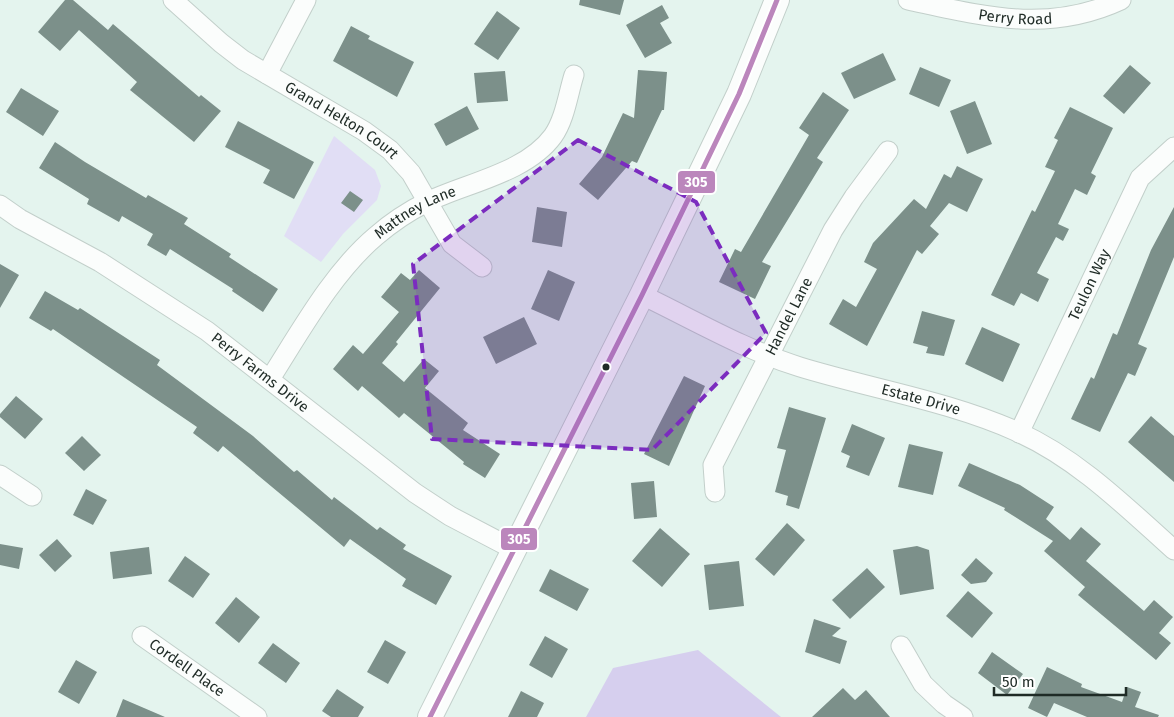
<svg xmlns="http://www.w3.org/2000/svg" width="1174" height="717" viewBox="0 0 1174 717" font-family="'Fira Sans',sans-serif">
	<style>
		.green { fill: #e1def5 }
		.forest { fill: #d6cfee }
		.building { fill: #7c908a }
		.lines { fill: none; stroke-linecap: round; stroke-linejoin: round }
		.minor-casing { stroke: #c2cfca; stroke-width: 21 }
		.tertiary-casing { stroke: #c2cfca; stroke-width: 26 }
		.minor { stroke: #fbfdfc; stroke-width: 19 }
		.tertiary { stroke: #fbfdfc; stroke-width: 24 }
		.bus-1-casing { stroke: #fff; stroke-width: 9 }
		.bus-1 { stroke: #bb86bc; stroke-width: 5 }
		.marked { fill: #7b2cbf; fill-opacity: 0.2; stroke: #7b2cbf; stroke-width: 4; stroke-dasharray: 10 6; stroke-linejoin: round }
		.bus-dot { fill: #1f2b26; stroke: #fff; stroke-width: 2 }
		.labels { text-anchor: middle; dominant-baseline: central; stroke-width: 5; stroke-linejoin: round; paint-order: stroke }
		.street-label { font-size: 15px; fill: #1f2b26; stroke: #fff }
		.line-badge { stroke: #fff; stroke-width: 2 }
		.badge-label { font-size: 14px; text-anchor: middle; font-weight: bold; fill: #fff }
	</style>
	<rect width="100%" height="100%" fill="#e4f4ee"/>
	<path class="green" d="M334,136l41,34 6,16 -4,14 -34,34 -22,28 -37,-26z"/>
	<path class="forest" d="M698,650l83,67h-195l27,-49z"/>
	<path class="building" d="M65,0h8l35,30 5,-6 86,73 2,-2 20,16 -27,31 -64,-52 7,-8 -58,-52 -19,21 -22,-19z
		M580,0h44l-4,15 -41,-10z
		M662,5l7,13 -9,5 12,20 -27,15 -19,-33z
		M497,11l23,17 -22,32 -24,-16z
		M351,26l19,10 -2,3 46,23 -17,35 -64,-36z
		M883,53l13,27 -42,19 -13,-26z
		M1130,65l21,18 -27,31 -21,-18z
		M920,67l31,13 -12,27 -30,-13z
		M638,70l29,2 -3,38h-2l-25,53 -5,-2 -34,39 -19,-16 23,-27 21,-44 11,5z
		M505,71l3,30 -31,2 -3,-30z
		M21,88l38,23 -16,25 -37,-24z
		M823,92l26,18 -32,48 6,4 -61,100 9,4 -16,33 -36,-17 16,-33 6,3 68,-117 -10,-7z
		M975,101l17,43 -25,10 -17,-43z
		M467,106l12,23 -33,17 -12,-22z
		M1070,107l43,21 -22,45 5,3 -9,19 -12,-6 -17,35 11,5 -6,12 -7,-4 -19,36 12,6 -11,23 -17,-9 -7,13 -23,-11 41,-85 3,2 20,-41 -10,-4 13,-27 -4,-2z
		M238,121l76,41 -20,37 -31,-16 7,-13 -45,-23z
		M55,142l30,20 61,36 2,-3 40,23 -4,6 47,30 -2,3 49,32 -15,23 -31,-21 1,-2 -63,-40 -4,7 -19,-11 6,-11 -31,-18 -3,6 -32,-18 2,-5 -50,-31z
		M957,166l26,13 -16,33 -18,-9 -19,23 9,8 -17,20 -5,-4 -50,96 -38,-22 14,-25 13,8 21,-38 -13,-7 9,-19 41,-44 12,10 18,-35 7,4z
		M350,191l13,9 -9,12 -13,-9z
		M537,207l30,5 -5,35 -30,-5z
		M1174,207v50l-36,87 9,4 -12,28 -7,-3 -28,59 -29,-13 20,-42 3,2 19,-46 4,2 34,-85z
		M0,264l19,11 -19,33z
		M419,270l21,18 -44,54 2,2 -16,19 22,19 20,-23 15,12 -14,17 43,35 -5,7 37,24 -15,24 -22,-14 1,-2 -60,-49 -5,5 -37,-32 -4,5 -25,-22 20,-24 10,9 36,-42 -18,-15 20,-24 9,7z
		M548,270l27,12 -16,39 -28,-12z
		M45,291l33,19 2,-2 80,52 -3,5 96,71 41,36 3,-2 35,30 2,-3 43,33 3,-3 26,18 -3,4 49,27 -16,29 -34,-19 4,-7 -56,-40 -6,8 -121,-101 -5,6 -25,-19 4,-6 -144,-98 -2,2 -22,-13z
		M922,311l33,9 -11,36 -18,-3 2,-6 -15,-4z
		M524,317l13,27 -41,20 -13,-27z
		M982,327l38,17 -17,38 -38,-18z
		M684,376l21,10 -36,80 -25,-12z
		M16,396l27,23 -18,20 -25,-22v-3z
		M789,407l37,11 -27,91 -13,-4 2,-9 -13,-4 11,-42 -9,-2z
		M1151,416l23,20v46l-46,-40z
		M852,424l33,14 -16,38 -23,-9 4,-11 -9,-4z
		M82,436l19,19 -17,16 -19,-18z
		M909,444l34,8 -10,43 -35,-8z
		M969,463l51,22 34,22 -8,12 24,21 11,-13 20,17 -15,17 58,50 10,-11 19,17 -14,16 12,10 -15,17 -78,-65 7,-8 -41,-36 9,-10 -49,-31 1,-2 -47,-22z
		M654,481l3,36 -23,2 -3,-36z
		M86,489l21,11 -14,25 -20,-10z
		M787,523l18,17 -31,36 -19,-17z
		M660,528l30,26 -28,33 -30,-26z
		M57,539l15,17 -17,16 -16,-17z
		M0,544l23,4 -4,21 -19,-4z
		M917,546l12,4 5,39 -34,6 -7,-45z
		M149,547l3,27 -39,5 -3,-27z
		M185,556l25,18 -17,24 -25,-17z
		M976,558l17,15 -7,9 -15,2 -10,-9z
		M739,561l5,45 -35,4 -5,-45z
		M867,568l18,19 -35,32 -18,-19z
		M550,569l39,20 -12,22 -38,-20z
		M968,591l25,22 -21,25 -26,-22z
		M236,597l24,20 -21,26 -24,-20z
		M814,619l27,9 -9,8 15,5 -7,23 -35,-12z
		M545,636l23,13 -16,29 -23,-13z
		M385,640l21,12 -18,32 -21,-12z
		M273,643l27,20 -14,20 -28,-20z
		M992,652l31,22 -16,21 -29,-22z
		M76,660l21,12 -18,32 -21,-12z
		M1047,667l35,17 -1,3 41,15 5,-15 14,5 -6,15 24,8 -1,2h-71l-33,-14 -7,14 -19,-9z
		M843,688l12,12 11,-10 24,27h-78z
		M337,689l27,18 -6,10h-27l-9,-6z
		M521,691l23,12 -7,14h-29z
		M123,699l42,18h-49z"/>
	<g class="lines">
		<g class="minor-casing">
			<g id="minor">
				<path id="s1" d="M173,0l48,43 22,17 121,71 26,19 21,23 41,71 30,23"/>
				<path id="s2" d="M908,0c75,16 140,34 213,0"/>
				<path d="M267,74l39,-74"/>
				<path id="s3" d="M0,205l20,14 80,43 107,69 208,162 35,23 63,33"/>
				<path id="s4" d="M642,295c52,25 103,55 158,72 72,22 149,34 218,65 60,27 108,75 156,118"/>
				<path id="s5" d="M270,379c30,-47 63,-107 106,-143 15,-13 33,-25 51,-34 39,-19 99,-29 126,-66 12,-17 15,-42 21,-61"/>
				<path id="s6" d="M1019,433l121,-255 34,-31"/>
				<path d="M0,475l32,21"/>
				<path id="s7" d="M715,492l-2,-27 120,-235 21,-33 34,-46"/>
				<path id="s8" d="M142,636l115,81"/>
				<path d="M901,646l22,38 21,20 19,13"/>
			</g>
		</g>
		<g class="tertiary-casing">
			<path id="tertiary" d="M430,717l212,-422 97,-201 38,-94"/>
		</g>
		<use href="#minor" class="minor"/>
		<use href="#tertiary" class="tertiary"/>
		<g class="bus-1-casing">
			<path id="bus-1" d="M430,717l212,-422 97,-201 38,-94"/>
		</g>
		<use href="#bus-1" class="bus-1"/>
	</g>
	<path class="marked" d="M578,140l118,62 70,131 -114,117 -220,-11 -19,-175z"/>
	<circle class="bus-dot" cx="606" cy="367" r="4.5"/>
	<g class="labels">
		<g class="street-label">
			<text stroke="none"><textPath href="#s2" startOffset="109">Perry Road</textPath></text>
			<text stroke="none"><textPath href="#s1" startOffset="208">Grand Helton Court</textPath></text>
			<text stroke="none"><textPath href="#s5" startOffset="225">Mattney Lane</textPath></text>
			<text stroke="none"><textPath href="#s6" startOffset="164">Teulon Way</textPath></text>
			<text stroke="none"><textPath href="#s7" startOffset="194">Handel Lane</textPath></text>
			<text stroke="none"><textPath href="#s3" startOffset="310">Perry Farms Drive</textPath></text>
			<text stroke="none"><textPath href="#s4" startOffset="299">Estate Drive</textPath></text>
			<text stroke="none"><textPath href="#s8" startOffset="55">Cordell Place</textPath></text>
		</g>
	</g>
	<g class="line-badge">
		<rect x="677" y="170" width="39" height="24" rx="5" fill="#bb86bc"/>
		<rect x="500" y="527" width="38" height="24" rx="5" fill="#bb86bc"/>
	</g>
	<g class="badge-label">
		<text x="696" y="187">305</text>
		<text x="519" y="544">305</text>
	</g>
	<path d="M994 687v8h132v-8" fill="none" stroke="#1f2b26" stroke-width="2.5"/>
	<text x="1002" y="687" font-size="15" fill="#1f2b26" stroke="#ffffff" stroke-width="4" paint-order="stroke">50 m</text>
</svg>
